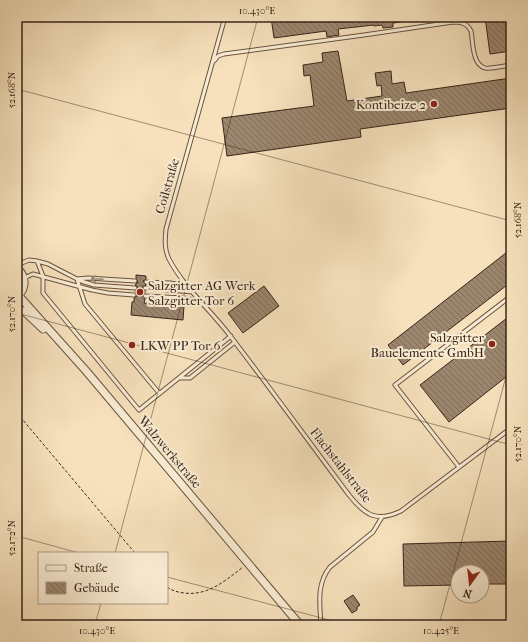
<svg xmlns="http://www.w3.org/2000/svg" width="528" height="642" viewBox="0 0 528 642" font-family="'IM FELL French Canon',serif">
	<style>
		.building { fill: url(#building-back-hatch); stroke: #38241a }
		.lines { fill: none; stroke-linecap: round; stroke-linejoin: round }
		.service-casing { stroke: #685342; stroke-width: 5 }
		.tertiary-casing { stroke: #685342; stroke-width: 9 }
		.path { stroke: #38241a; stroke-width: 1; stroke-dasharray: 3 2; stroke-linecap: butt }
		.service { stroke: #f9ecd3; stroke-width: 3 }
		.tertiary { stroke: #f9ecd3; stroke-width: 7 }
		.oneway { stroke: #988876 }
		.ticks { fill: none; stroke: #38241a; stroke-width: 1; stroke-opacity: 0.45 }
		.poi-dot { fill: #8f2418; stroke: #f9ecd3; stroke-width: 1.5 }
		.labels { text-anchor: middle; dominant-baseline: central; stroke-width: 4; stroke-linejoin: round; paint-order: stroke }
		.poi-label { font-size: 13px; fill: #38241a; stroke: #f9ecd3; text-anchor: end }
		.street-label { font-size: 13px; fill: #38241a; stroke: #f9ecd3 }
		.neatline { fill: none; stroke: #38241a; stroke-width: 1.5 }
		.ticks-label { font-size: 10px; text-anchor: middle; fill: #38241a }
	</style>
	<defs>
		<pattern id="building-back-hatch" width="6" height="6" patternUnits="userSpaceOnUse"><rect width="6" height="6" fill="#9b866e"/><path d="M-1 5l2 2M0 0l6 6M5-1l2 2" fill="none" stroke="#7f6d5a"/></pattern>
	</defs>
	<rect width="100%" height="100%" fill="#f6e1bc"/>
	<filter id="stains"><feTurbulence type="fractalNoise" baseFrequency=".005" numOctaves="4"/><feColorMatrix values="0 0 0 0 .2 0 0 0 0 .09 0 0 0 0 .02 0 0 0 .5 -.17"/></filter>
	<radialGradient id="worn" r=".72"><stop offset=".6" stop-color="#630" stop-opacity="0"/><stop offset="1" stop-color="#630" stop-opacity=".3"/></radialGradient>
	<path class="building" d="M271,17h145v3l-23,3v4l-10,1 -1,-3 -8,1v-1l-36,4 1,6 -12,2 -1,-6 -52,7z
		M485,17h26v34l-21,3z
		M338,51l9,50 35,-5 -1,-11 -4,1 -2,-13 16,-2 1,13 12,-2 2,11 105,-15v30l-151,21 1,8 -134,19 -5,-38 92,-12 -4,-31 -6,1 -1,-11 20,-3 -1,-9z
		M511,249v33l-108,83 -15,-20z
		M136,275l10,1v3l-3,2 3,4 -4,2 1,3 2,1v2l-3,2 3,4 -1,4 40,3 -1,14 -52,-5 1,-13h2v-4l3,-2 -2,-5 3,-2 -1,-3 -2,-1 3,-3 -2,-4z
		M264,286l15,20 -36,27 -15,-20z
		M511,315v58l-62,49 -29,-37z
		M511,541v43h-29v-12h-24v13l-54,1 -1,-42z
		M353,595l7,10 -3,2v3l-5,3 -8,-12z"/>
	<g class="lines">
		<g class="service-casing">
			<path id="service" d="M225,17l-59,212c-1,10 -2,20 3,30 15,29 42,51 62,78 40,52 78,105 118,158 16,20 27,28 52,16l110,-83
				M214,61l4,-5 6,-2 140,-19 89,-13c8,0 14,1 18,9 2,10 1,34 14,37 8,1 18,-2 26,-3
				M37,261l6,15v17l96,117 92,-74
				M17,265l12,-5 8,1 11,3 29,15 11,-1 47,3
				M24,278l9,-4 59,16 16,3 26,2
				M77,279l8,25 74,89
				M78,280l16,5 41,3
				M146,282l24,1 18,3
				M145,288l48,4
				M145,296l39,2 18,4
				M179,378h11l45,-36
				M459,467l-64,-82 116,-89
				M321,625c-1,-20 -5,-41 9,-58l43,-35 9,-15"/>
		</g>
		<g class="tertiary-casing">
			<path id="tertiary" d="M17,268c9,8 10,20 0,29
				M19,296l68,76 213,253
				M17,310l7,1 19,18"/>
		</g>
		<path class="path" d="M17,413l118,140
			M167,587c6,4 10,5 17,6 24,3 41,-12 59,-26"/>
		<use href="#service" class="service"/>
		<use href="#tertiary" class="tertiary"/>
	</g>
	<defs><path id="oneway-shaft" d="M-6 0H5M1.5-3L5.5 0L1.5 3" fill="none" stroke-width="1.6" stroke-linecap="round" stroke-linejoin="round"/></defs>
	<use class="oneway" href="#oneway-shaft" transform="translate(97 279) rotate(-177)"/>
	<path class="ticks" d="M17,89l494,132M17,313l494,132M17,536l62,17M115,553l143,-536M167,577l181,48M95,625l6,-22M439,625l72,-267"/>
	<g class="poi-dot">
		<circle cx="434" cy="104" r="4"/>
		<circle cx="140" cy="292" r="4"/>
		<circle cx="492" cy="344" r="4"/>
		<circle cx="132" cy="345" r="4"/>
	</g>
	<g class="labels">
		<g class="poi-label">
			<text x="426" y="104">Kontibeize 2</text>
			<text x="148" y="285" text-anchor="start">Salzgitter AG Werk<tspan x="148" dy="15">Salzgitter Tor 6</tspan></text>
			<text x="484" y="337">Salzgitter<tspan x="484" dy="15">Bauelemente GmbH</tspan></text>
			<text x="140" y="345" text-anchor="start">LKW PP Tor 6</text>
		</g>
		<g class="street-label">
			<text transform="translate(167 186) rotate(-74)">Coilstraße</text>
			<text transform="translate(170 452) rotate(50)">Walzwerkstraße</text>
			<text transform="translate(341 465) rotate(52)">Flachstahlstraße</text>
		</g>
	</g>
	<rect width="528" height="642" fill="none" stroke="#f6e1bc" stroke-width="44"/>
	<rect x="38" y="552" width="130" height="52" fill="#f9ecd3" stroke="#ac9c89"/>
	<rect x="46" y="565" width="20" height="6" fill="#f9ecd3" stroke="#ac9c89"/>
	<text x="74" y="572" font-size="12" fill="#38241a">Straße</text>
	<rect x="46" y="582" width="20" height="12" fill="url(#building-back-hatch)" stroke="#ac9c89"/>
	<text x="74" y="592" font-size="12" fill="#38241a">Gebäude</text>
	<g transform="translate(470 584) rotate(195)"><circle r="19" fill="#f9ecd3" stroke="#ac9c89"/>
	<path d="M0-3L7 15L0 10L-7 15Z" fill="#8f2418"/>
	<text y="-6" font-size="11" font-weight="bold" text-anchor="middle" fill="#38241a">N</text>
	</g>
	<rect x="22" y="22" width="484" height="598" class="neatline"/>
	<g class="ticks-label">
		<text x="257" y="14">10.430°E</text>
		<text transform="translate(11 90) rotate(-90)" y="4">52.168°N</text>
		<text transform="translate(517 220) rotate(-90)" y="4">52.168°N</text>
		<text transform="translate(11 314) rotate(-90)" y="4">52.170°N</text>
		<text transform="translate(517 444) rotate(-90)" y="4">52.170°N</text>
		<text transform="translate(11 538) rotate(-90)" y="4">52.172°N</text>
		<text x="97" y="634">10.430°E</text>
		<text x="441" y="634">10.425°E</text>
	</g>
	<rect width="100%" height="100%" filter="url(#stains)"/>
	<rect width="100%" height="100%" fill="url(#worn)"/>
</svg>
